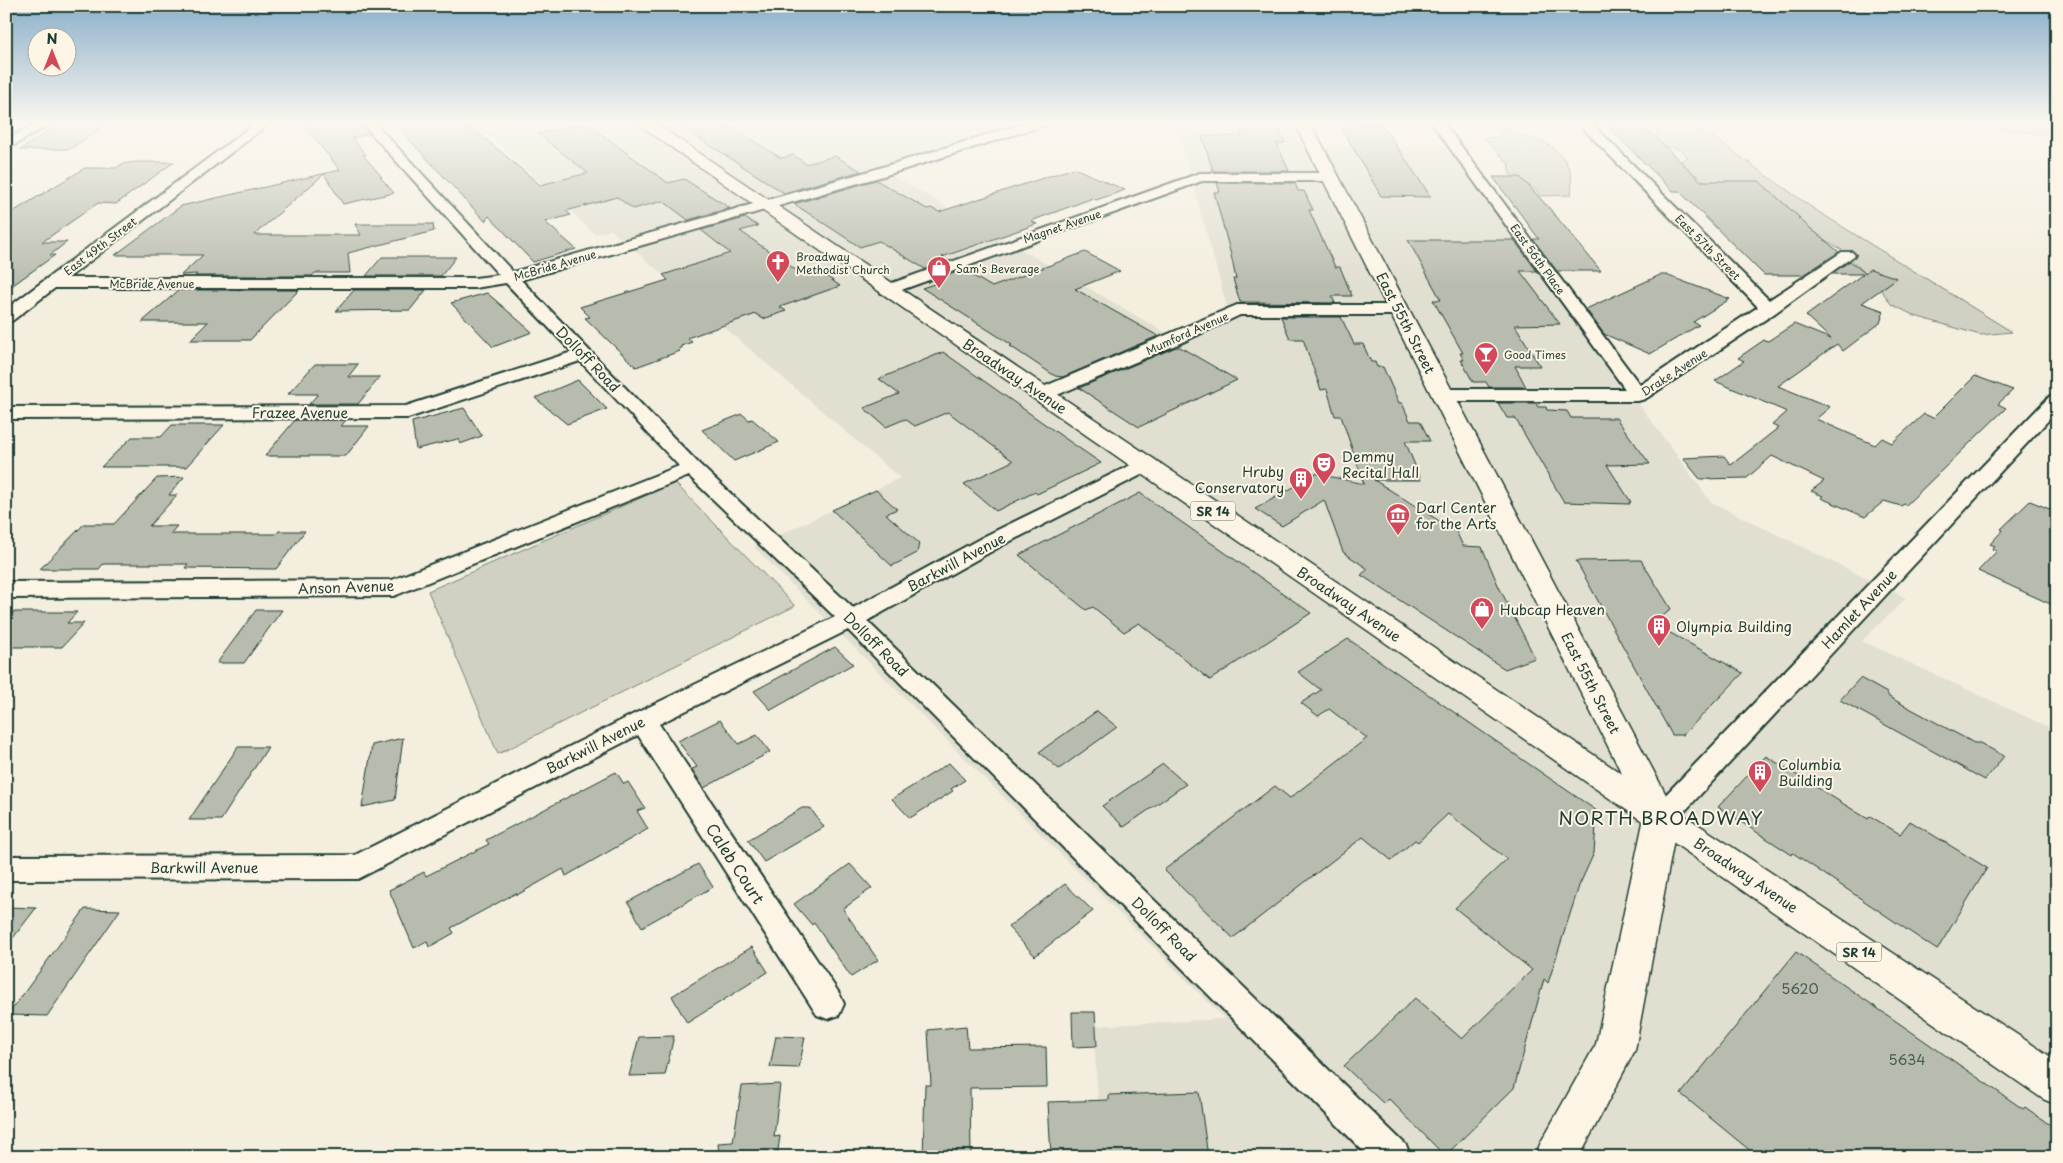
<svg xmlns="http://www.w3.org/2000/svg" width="2063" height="1163" viewBox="0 0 2063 1163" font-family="'Playpen Sans',sans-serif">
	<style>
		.built { fill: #e1dfd0 }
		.green { fill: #d0d1c2; stroke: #78877b }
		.building { fill: #b8bcae; stroke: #1f3d34 }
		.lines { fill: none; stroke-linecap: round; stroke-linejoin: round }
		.street-casing { stroke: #1f3d34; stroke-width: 4 }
		.secondary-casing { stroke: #1f3d34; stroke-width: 3 }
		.primary-casing { stroke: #1f3d34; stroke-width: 3 }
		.street { fill: #fcf5e5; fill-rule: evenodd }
		.secondary { fill: #fcf5e5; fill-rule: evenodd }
		.primary { fill: #fcf5e5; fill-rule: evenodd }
		.labels { text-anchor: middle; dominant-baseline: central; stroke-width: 4; stroke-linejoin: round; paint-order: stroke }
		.far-street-label { font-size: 11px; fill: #1f3d34; stroke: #fcf5e5 }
		.far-poi-label { font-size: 11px; fill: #1f3d34; stroke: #fcf5e5; text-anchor: start }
		.shield { fill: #fcf5e5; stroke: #617469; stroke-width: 1 }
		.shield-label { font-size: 12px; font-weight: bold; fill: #1f3d34 }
		.street-label { font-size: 14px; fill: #1f3d34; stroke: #fcf5e5 }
		.poi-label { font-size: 14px; fill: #1f3d34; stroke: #fcf5e5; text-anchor: start }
		.near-number-label { font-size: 14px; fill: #455d52 }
		.near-street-label { font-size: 16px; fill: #1f3d34; stroke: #fcf5e5 }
		.near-quarter-label { font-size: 19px; letter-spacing: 1px; fill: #1f3d34; stroke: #fcf5e5 }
	</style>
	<rect width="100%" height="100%" fill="#f3eede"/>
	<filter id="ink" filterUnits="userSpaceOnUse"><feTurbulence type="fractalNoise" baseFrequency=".02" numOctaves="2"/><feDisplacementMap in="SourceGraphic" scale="10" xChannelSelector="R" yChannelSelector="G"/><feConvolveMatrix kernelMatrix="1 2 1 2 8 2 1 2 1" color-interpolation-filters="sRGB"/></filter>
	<g filter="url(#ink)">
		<path class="built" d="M487,122h570l-167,52 278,160 59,-27 -51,-185h112l14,25h147l262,355 195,96 -44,43 195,90v426h-955l-9,-131 132,-7 -471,-472 146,-69 -289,-248 -16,4 -108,-101 9,-2z"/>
		<path class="green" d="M1488,122h17c3,3 7,8 11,11 6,4 16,5 22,7 25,10 37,28 33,55l-31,1 -4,-6 -26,-16 -2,-11 -24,-25 18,-1z
			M1656,122h35l123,87 198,123 -32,3 -65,-19 -24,-12 -9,-13 -40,-41 -25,-15 -80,-34 -60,-38 11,-6c-11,-15 -33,-10 -49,-9l-14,-11h33z
			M1952,122h76l29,4v10z
			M675,483l120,123 -297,148 -70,-163z"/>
		<path class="building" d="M62,122h48l-40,27 -50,1z
			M301,122h58l11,12 -18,4 14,17h-3l19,22h-2l14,16 -51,11 -19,-30 -70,61h107l-6,-11h78l1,7 -86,22 2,20h-35l-3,3h-117l2,-2 -16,1 22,-20h-88l66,-49 159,-36z
			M393,122h77l1,10 5,-1 64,54 48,-12 -50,-39 48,-11 82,60 16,-4 46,29 -42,12 -25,-19 -30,8 -16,-12 -51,14 5,4 -26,7 31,27 -43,13 -44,-46 -4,5z
			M674,122h48l59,36 12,-3 13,9 29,-8 26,15 -77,22z
			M1237,122h38l10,21 -8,1 12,27h-76l-11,-35h40z
			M1338,122l43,1 50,74 -50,-1z
			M1603,122h36l62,59h58l41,37h-2l41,34 -35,23h-40l-85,-84h-6z
			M136,162h38l-58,42 -18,-1 -56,39h25l-17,13h5l-49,35v-74l79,-48h31l6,-4z
			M1074,168l51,22 -29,10 -3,-2 -62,23 6,3 -95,33 7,4 -24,8 -46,-28 -19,6 -66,-43 82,-24 51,29 4,-1 8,4z
			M1493,177h27l30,32 51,62h-44l-24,-32h6z
			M1217,183h78l3,8h6l9,19h-4l26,57h5l12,29h-20l3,7 -95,-1 -7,-23h3l-5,-24 -17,-63h6z
			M745,218l13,8 -18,5 63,44 15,-5 22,16 -60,21 6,4 -23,8 -7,-5 -69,24 5,4 -11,4 1,2 -4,1 2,2 -44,16 -51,-49 5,-1 -10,-10 88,-27 -5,-5 67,-22 -29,-23z
			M1408,240h106l23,31h-17l40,53 -45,1 25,41h-25l11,21h-37l-3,-5h-13l-12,-22h3l-4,-7h3l-30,-53h8z
			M1085,252l35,19 -45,18 83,47 -95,41 -8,-1 -45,-30 2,-1 -90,-57 21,-7 -4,-3 24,-8 29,17z
			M382,257h74l-15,19h-75z
			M1850,261l15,12 5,-4 27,9 -35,25 22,8 -4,12 -37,28 -6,-7 -59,42 52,21 -14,12 59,26 7,-7 10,5 32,-29 9,4 42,-42 38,14 -15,14 8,4 -100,97 -2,-1 -3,2 -17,-5 -19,16 -44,-19 2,-2 -12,-5 13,-10 -52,-25 -25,22 -47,1 -17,-21 41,-2 7,9 47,-37 -6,-3 15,-13 -72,-31 29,-20 -6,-3 26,-18 4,1 26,-17 37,15 -25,-23 57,-42h-32z
			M1660,275h6l64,24 -37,23 6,3 -49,29 -46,-20 -18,-25z
			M179,290h120l-49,50h-60l18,-18h-66z
			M354,290h72l-16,20 -74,1z
			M487,293l45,39 -39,15 -42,-44z
			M1281,317h60l13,27h9l8,18h4l2,5h6l16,36h3l8,18h10l10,20h-25l16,39h-47l67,42h8l3,5h2l9,19 19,1 16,38 37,73 -30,11 -144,-94 7,-6 -25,-17 -19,-52 -42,26 -27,-17 60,-34 -1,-2 50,11 -23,-68h-6l-8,-27 -6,1 -18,-51h-13z
			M1176,347h4l57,33 -98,47 -60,-39z
			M943,352l120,85 38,26 -64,31 -2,-2 -39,19 -32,-27 49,-23 -65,-49 -33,14 -10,-7 -19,8 -22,-19 35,-14 -20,-15z
			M315,364h43l-10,13h32l-22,27h-49l9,-10h-30z
			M578,380l29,29 -40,15 -32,-26z
			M1498,403h38l2,4h8l1,3 20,1 4,7h45l34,46 -43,1 24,37h-2l1,2 -66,-2 -49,-84h-8z
			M464,408l18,28 -22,8 -2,-5 -42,10 -4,-27z
			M742,414l7,6 3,-1 27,23 -45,19 -32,-31z
			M295,420h51l-5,6h28l-23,30h-81z
			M172,425h52l-38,42h-85l31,-30h29z
			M184,477l-15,18h8l-28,31h28l-7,8h106l3,-3h26l-29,38 -91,-1 3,-4h-85l-4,5h-59l44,-45h30l43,-46z
			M876,490l21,19 -11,5 33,29 -2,10 -25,13 -60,-56z
			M1140,493l171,120 -101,67 -71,-57 -15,9 -31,-25 -7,3 -67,-55z
			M2030,501l27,11v95l-79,-36 19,-20 -5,-2 3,-3 -5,-2 13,-14 -2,-1z
			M1641,560l30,49 -17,15 89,49 -60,62h-11l-96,-174z
			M256,610h26l-38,53h-27z
			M6,612h71l-10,11h17l-22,24h-56z
			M1348,639l249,172 -3,42 -15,33 -31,97 -4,-4 -30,109 -69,68 -56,-57 -5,5 -40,-38 71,-68 47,41 70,-69 -77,-62 52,-49 -59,-45 -30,28 -3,-2 -24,20 -28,-23 -130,101 -69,-68 111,-84 15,12 77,-60 -38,-29 -11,7 -17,-13 20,-13 -23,-18z
			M835,647l18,17 -82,46 -17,-19z
			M1860,678l27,15 2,4 85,46h6l24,13 -19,24 -145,-80z
			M1097,711l20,16 -58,42 -20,-17z
			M720,720l19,24 18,-9 13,17 -66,36 -12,-19 5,-2 -19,-26z
			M403,738l-8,62 -33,7 10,-62z
			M238,747h30l-47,73h-32z
			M1766,756l102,63 2,-3 30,18 10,-13 77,47 -50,82 -144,-97 -1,2 -74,-48z
			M949,763l16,17 -14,9 2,2 -43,27 -18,-19z
			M1163,764l23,20 -62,43 -22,-21z
			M616,772l8,12 4,-2 17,26 -8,3 11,18 -82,47 -3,-7 -46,26 -1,-2 -65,35 3,5 -25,14 -2,-6 -13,7 -25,-58 35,-18 2,4 63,-32 -3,-4z
			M802,808h8l14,19 -60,35 -16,-22z
			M698,864l15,23 -71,40 -14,-25z
			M850,864l22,24 -29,21 35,51 -27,17 -37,-54 -2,2 -18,-21z
			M1065,884l28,27 -58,45 -27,-29z
			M6,907l30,1 -30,39z
			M85,909l35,1 -73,106 -39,-1z
			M752,947l16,25 -81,51 -15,-27z
			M1796,952l227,157 2,-2 32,23v27h-299l-77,-63z
			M1072,1012h23l2,34 -24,1z
			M966,1026l2,22 78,-1 1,40 -77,1 1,69h-48l2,-72h6l-3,-55z
			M674,1036l-9,39 -36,1 10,-39z
			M776,1036l29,1 -6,31 -29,-1z
			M780,1084l-6,53 6,-1 -3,21h-58l-1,-14 15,-1 9,-56z
			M1199,1092l9,65h-157l-3,-55 61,-2v-5z"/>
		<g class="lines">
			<g class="street-casing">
				<path id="street" d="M38,122h15l-47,28v-10z
					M257,122h14l-203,156h407l24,-3 -138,-153h13l139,150 360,-102 155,-48h19l-2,3 -162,51 -362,104 178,184 154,144 132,-72 154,-75 7,-2 7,2 3,4 -3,4 -152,77 -134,75 539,524 5,12h-42l-521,-527 -189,94 180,269 5,11 -5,11 -11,4 -11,-4 -179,-280 -280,144 -352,1v-24l349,-1 279,-141 201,-97 -146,-141 -295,120 -388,2v-16l386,-2 287,-114 -99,-105 -172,57 -402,1v-12l400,-1 166,-54 -66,-69 -31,5h-420l-43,33 -6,1v-13z
					M1431,122h12l197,263 118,-78 -181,-185h13l179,178 73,-48h10l3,3 -80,58 -130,86 -7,2h-195l-7,-2 -2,-4 2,-4 7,-2h182z
					M1200,173h130l7,4 -7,4h-128l-309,112h-12l-2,-3 2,-3z
					M1237,305h162l6,1 2,4 -2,4 -6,1h-159l-57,27 -133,56 -7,2 -7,-2 -2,-4 2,-4z
					M2057,395v16l-386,415 -10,3 -10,-3 -4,-8 4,-8 399,-414z"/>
			</g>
			<g class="secondary-casing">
				<path id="secondary" d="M1661,804l12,4 5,10 -43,232 -56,107h-44l6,-15 55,-98 48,-226 5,-10z"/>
			</g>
			<g class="primary-casing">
				<path id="primary" d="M635,122h18l969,652 -328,-652h16l363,686 384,253v44l-14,-6z"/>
			</g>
			<use href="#street" class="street"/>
			<use href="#secondary" class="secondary"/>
			<use href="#primary" class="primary"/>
		</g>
	</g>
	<linearGradient id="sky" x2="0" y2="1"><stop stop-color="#8bafc9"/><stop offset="0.43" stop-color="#faf7f0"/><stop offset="1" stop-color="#faf7f0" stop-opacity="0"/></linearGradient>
	<rect width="2063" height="285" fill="url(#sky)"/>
	<defs>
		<g id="church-pin" transform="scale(1.25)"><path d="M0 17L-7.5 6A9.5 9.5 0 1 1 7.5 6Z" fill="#d1495b" stroke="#fcf5e5"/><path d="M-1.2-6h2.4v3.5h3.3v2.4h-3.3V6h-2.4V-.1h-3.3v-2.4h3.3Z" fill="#fff"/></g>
		<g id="shop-pin" transform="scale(1.25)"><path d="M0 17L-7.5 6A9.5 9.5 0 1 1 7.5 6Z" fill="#d1495b" stroke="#fcf5e5"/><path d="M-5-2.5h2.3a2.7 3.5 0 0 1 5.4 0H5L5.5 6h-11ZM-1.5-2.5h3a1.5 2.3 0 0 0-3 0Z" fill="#fff"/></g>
		<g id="bar-pin" transform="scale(1.25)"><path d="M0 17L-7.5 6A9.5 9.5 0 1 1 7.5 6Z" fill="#d1495b" stroke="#fcf5e5"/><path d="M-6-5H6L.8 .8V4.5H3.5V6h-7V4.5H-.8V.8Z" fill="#fff"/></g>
		<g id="theatre-pin" transform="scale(1.25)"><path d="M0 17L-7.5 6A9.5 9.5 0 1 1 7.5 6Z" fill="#d1495b" stroke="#fcf5e5"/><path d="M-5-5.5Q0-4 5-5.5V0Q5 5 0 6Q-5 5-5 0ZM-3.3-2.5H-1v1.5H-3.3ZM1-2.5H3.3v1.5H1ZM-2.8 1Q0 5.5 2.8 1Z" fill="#fff"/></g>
		<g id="building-pin" transform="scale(1.25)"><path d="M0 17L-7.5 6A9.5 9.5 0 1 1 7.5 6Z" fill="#d1495b" stroke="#fcf5e5"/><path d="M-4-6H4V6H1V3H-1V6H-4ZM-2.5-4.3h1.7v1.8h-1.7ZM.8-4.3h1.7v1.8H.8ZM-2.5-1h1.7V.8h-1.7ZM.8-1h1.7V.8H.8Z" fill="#fff"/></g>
		<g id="museum-pin" transform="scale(1.25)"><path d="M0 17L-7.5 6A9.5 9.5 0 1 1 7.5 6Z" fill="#d1495b" stroke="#fcf5e5"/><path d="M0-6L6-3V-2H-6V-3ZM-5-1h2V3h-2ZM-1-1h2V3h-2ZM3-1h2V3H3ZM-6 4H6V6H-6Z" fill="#fff"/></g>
	</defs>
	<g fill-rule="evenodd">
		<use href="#church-pin" x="778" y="262"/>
		<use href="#shop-pin" x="939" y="268"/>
		<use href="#bar-pin" x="1486" y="354"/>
		<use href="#theatre-pin" x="1324" y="464"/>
		<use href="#building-pin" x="1301" y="479"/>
		<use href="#museum-pin" x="1398" y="515"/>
		<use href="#shop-pin" x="1482" y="609"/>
		<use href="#building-pin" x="1659" y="626"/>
		<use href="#building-pin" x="1760" y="772"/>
	</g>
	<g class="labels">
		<g class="far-street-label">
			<text transform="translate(1062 226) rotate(-19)">Magnet Avenue</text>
			<text transform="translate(100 246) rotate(-37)">East 49th Street</text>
			<text transform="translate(1708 247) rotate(45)">East 57th Street</text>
			<text transform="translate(1538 259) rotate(54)">East 56th Place</text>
			<text transform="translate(555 265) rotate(-16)">McBride Avenue</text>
			<text x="152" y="283">McBride Avenue</text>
			<text transform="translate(1187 333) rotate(-24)">Mumford Avenue</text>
			<text transform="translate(1674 372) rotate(-33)">Drake Avenue</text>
		</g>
		<g class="far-poi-label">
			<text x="796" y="256">Broadway<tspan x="796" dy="13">Methodist Church</tspan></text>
			<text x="956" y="268">Sam's Beverage</text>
			<text x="1504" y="354">Good Times</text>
		</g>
		<g class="shield">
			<rect x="1190.5" y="501.5" width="45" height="19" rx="4"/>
			<rect x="1836.5" y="942.5" width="45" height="19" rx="4"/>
		</g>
		<g class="shield-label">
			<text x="1213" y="511">SR 14</text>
			<text x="1859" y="952">SR 14</text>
		</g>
		<g class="street-label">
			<text transform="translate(1406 323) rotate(63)">East 55th Street</text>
			<text transform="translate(588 359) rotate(46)">Dolloff Road</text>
			<text transform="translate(1015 376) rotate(34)">Broadway Avenue</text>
			<text x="300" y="412">Frazee Avenue</text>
			<text transform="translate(956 562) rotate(-28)">Barkwill Avenue</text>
			<text transform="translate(346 587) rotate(-2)">Anson Avenue</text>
			<text transform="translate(1349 604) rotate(34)">Broadway Avenue</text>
			<text transform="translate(1859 609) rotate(-47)">Hamlet Avenue</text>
			<text transform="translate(876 644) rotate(45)">Dolloff Road</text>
			<text transform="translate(1591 683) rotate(63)">East 55th Street</text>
			<text transform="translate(595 745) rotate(-27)">Barkwill Avenue</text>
			<text x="204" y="867">Barkwill Avenue</text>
			<text transform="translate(1746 875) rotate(34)">Broadway Avenue</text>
			<text transform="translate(1164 929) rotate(45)">Dolloff Road</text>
		</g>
		<g class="poi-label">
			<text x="1342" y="456">Demmy<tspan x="1342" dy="16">Recital Hall</tspan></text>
			<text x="1284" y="471" text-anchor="end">Hruby<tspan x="1284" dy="16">Conservatory</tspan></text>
			<text x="1416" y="507">Darl Center<tspan x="1416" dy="16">for the Arts</tspan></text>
			<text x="1500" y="609">Hubcap Heaven</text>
			<text x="1676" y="626">Olympia Building</text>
			<text x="1778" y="764">Columbia<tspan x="1778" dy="16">Building</tspan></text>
		</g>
		<g class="near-number-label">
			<text x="1800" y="988">5620</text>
			<text x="1907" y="1059">5634</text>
		</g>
		<g class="near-street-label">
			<text transform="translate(736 863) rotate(57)">Caleb Court</text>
		</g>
		<g class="near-quarter-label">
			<text x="1661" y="817">NORTH BROADWAY</text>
		</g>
	</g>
	<rect width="2063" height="1163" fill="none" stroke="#fcf5e5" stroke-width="25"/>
	<rect x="12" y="12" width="2038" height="1138" fill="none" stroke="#1f3d34" stroke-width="2" filter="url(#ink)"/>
	<g transform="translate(52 52)"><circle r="24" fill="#fcf5e5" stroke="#a4ab9e"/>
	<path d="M0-4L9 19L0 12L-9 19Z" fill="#d1495b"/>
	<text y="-8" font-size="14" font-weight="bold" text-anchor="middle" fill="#1f3d34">N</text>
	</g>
</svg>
